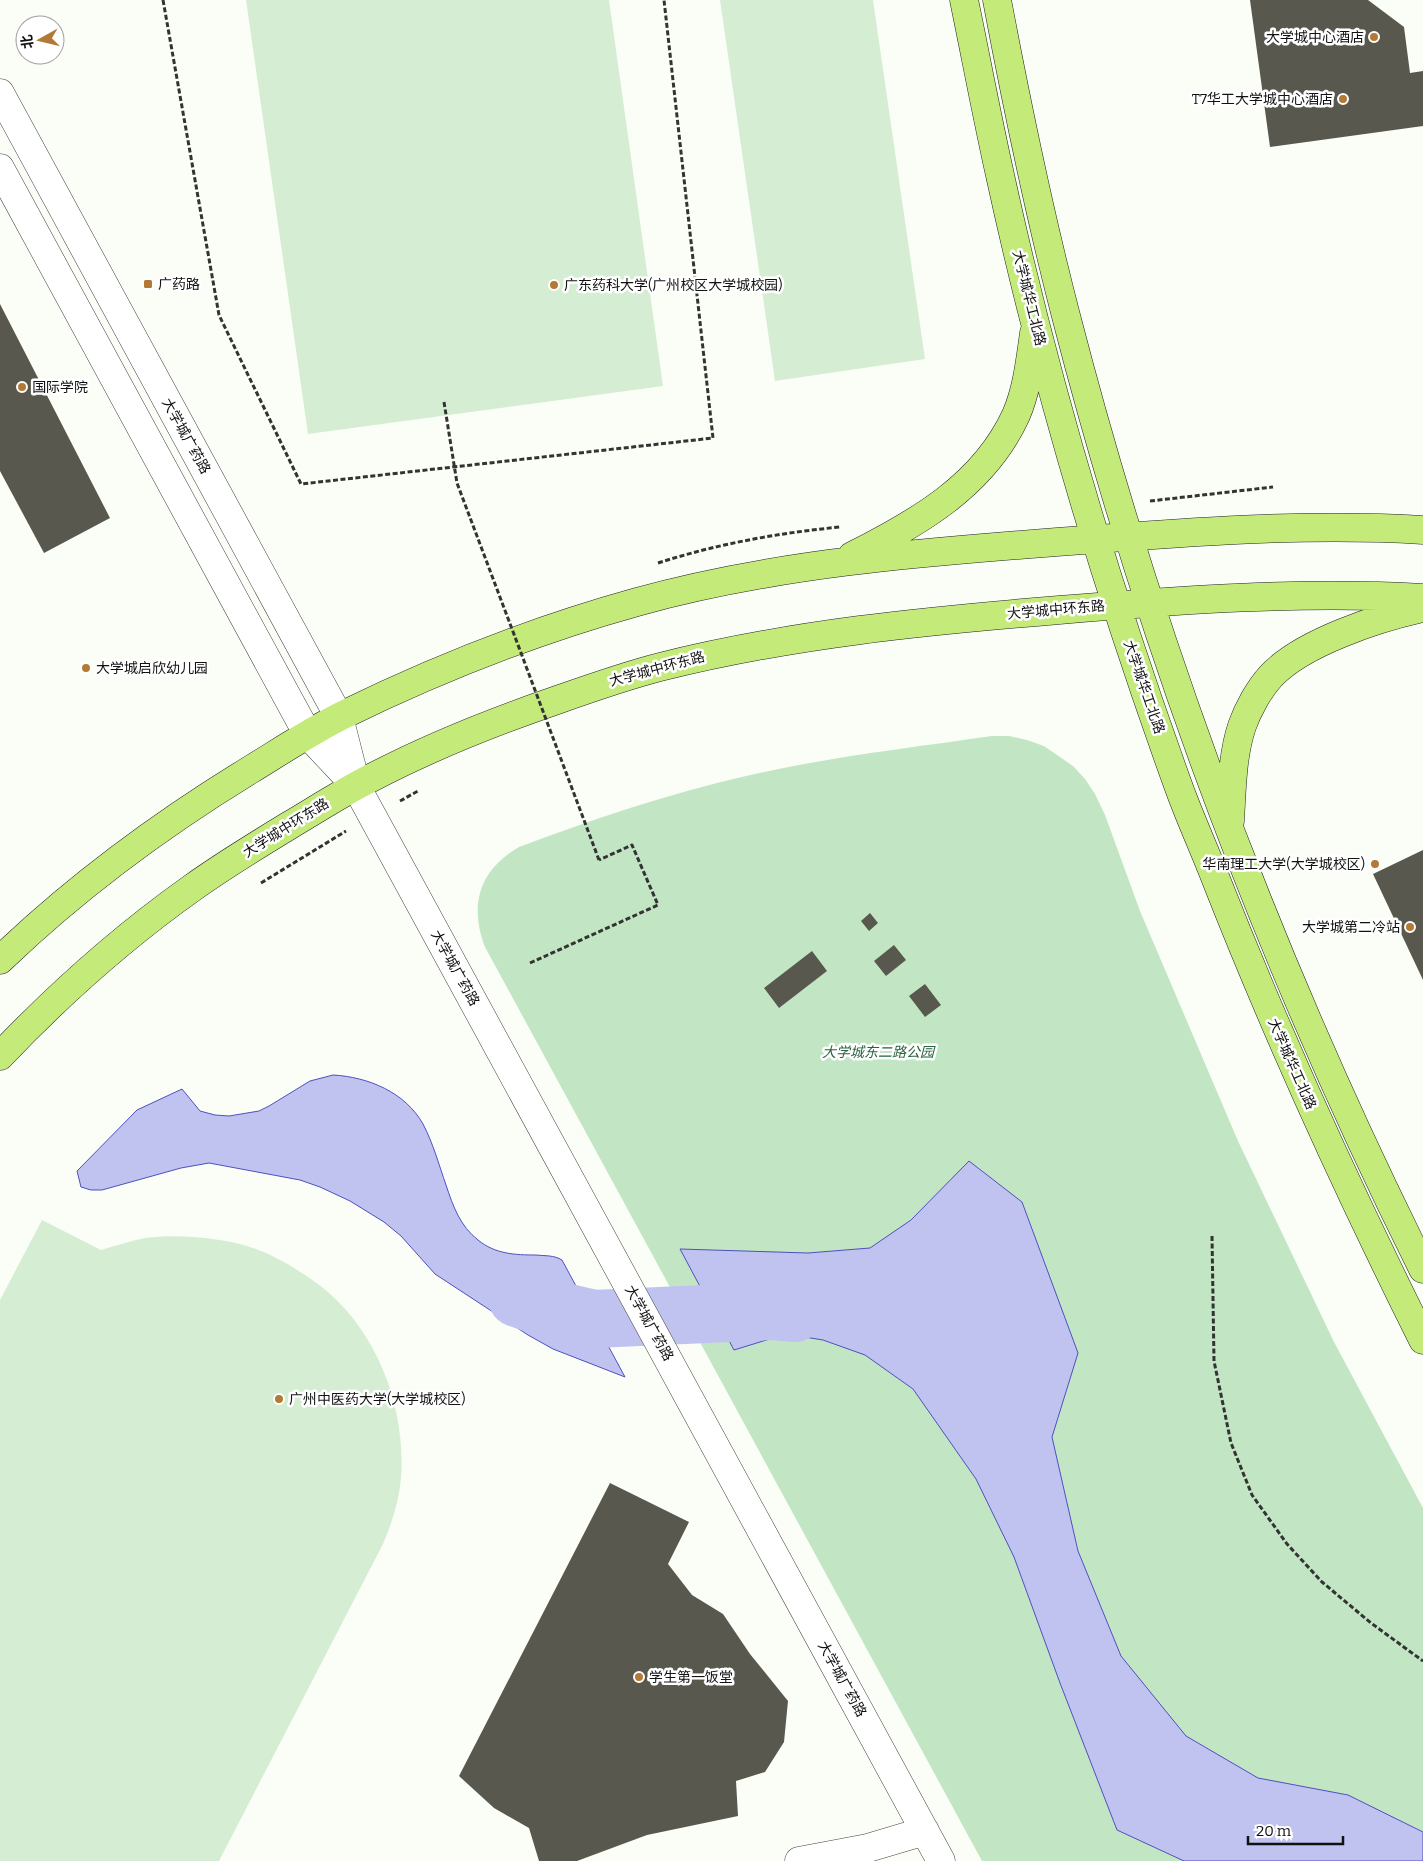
<svg xmlns="http://www.w3.org/2000/svg" width="1423" height="1861" viewBox="0 0 1423 1861" font-family="Bitter,'Noto Sans SC',serif">
	<style>
		.green { fill: #c2e6c4 }
		.pitch { fill: #d5eed3 }
		.water { fill: #c0c2f0; stroke: #4e50c0 }
		.lines { fill: none; stroke-linecap: round; stroke-linejoin: round }
		.river { stroke: #c0c2f0; stroke-width: 58 }
		.building { fill: #59584e }
		.minor-casing { stroke: #444; stroke-width: 29 }
		.major-casing { stroke: #222; stroke-width: 29 }
		.path { stroke: #333; stroke-width: 3; stroke-dasharray: 5 2.5; stroke-linecap: butt }
		.minor { stroke: #fff; stroke-width: 28 }
		.major { stroke: #c4ea7a; stroke-width: 28 }
		.path-bridge { stroke: #333; stroke-width: 3; stroke-dasharray: 5 2.5; stroke-linecap: butt }
		.poi-dot { fill: #b37a37; stroke: #fff; stroke-width: 2 }
		.labels { text-anchor: middle; dominant-baseline: central; stroke-width: 5; stroke-linejoin: round; paint-order: stroke }
		.poi-label { font-size: 14px; fill: #111; stroke: #fff; text-anchor: start }
		.street-label { font-size: 14px; fill: #111; stroke: #fff }
		.park-label { font-size: 14px; font-style: italic; fill: #27633e; stroke: #fff }
	</style>
	<rect width="100%" height="100%" fill="#fbfef6"/>
	<path class="green" d="M992,736h17l18,4 17,6 29,20 12,13 10,15 10,21 35,96 98,230 96,201 89,166v353h-441l-497,-914c-16,-42 -6,-77 34,-100 74,-28 149,-53 227,-71 81,-19 164,-28 246,-40z"/>
	<path class="pitch" d="M246,0h363l54,386 -355,48z
		M720,0h153l52,359 -150,22z
		M42,1220l59,30c14,-4 29,-9 44,-12 29,-4 62,-1 91,5 26,6 50,19 72,34 7,5 15,10 21,16 51,45 77,118 72,185 -2,23 -9,45 -18,66l-164,317h-219v-561z"/>
	<path class="water" d="M333,1075c35,2 72,17 90,49 10,19 16,41 23,61 7,21 14,41 32,55 17,14 37,15 58,15 9,1 18,0 26,5l63,117 -72,-28 -25,-14 -93,-61 -34,-38 -17,-14 -34,-21 -30,-14 -20,-7 -91,-17 -28,5 -79,22h-11l-10,-3 -4,-16 60,-61 45,-21 18,22 15,4 14,1 30,-5 10,-5 41,-25z
		M969,1161l53,41 56,151 -26,84 26,114 43,105 65,80 72,42 90,17 75,37v29h-239l-67,-31 -57,-147 -46,-126 -38,-78 -63,-90 -48,-34 -42,-15 -37,-6 -52,16 -54,-101 128,4 62,-5 41,-28z"/>
	<g class="lines">
		<path class="river" d="M517,1298l26,9 51,12 179,-8 22,2"/>
	</g>
	<path class="building" d="M1250,0h118l36,27 6,46 13,-2v55l-153,21z
		M0,304l110,214 -66,35 -44,-82z
		M1423,850v130l-50,-106z
		M870,913l8,10 -9,8 -8,-10z
		M894,945l12,15 -20,16 -12,-15z
		M812,951l15,20 -48,37 -15,-20z
		M925,984l16,21 -16,12 -16,-21z
		M610,1483l79,39 -21,42 24,31 31,19 27,40 38,47 -4,41 -19,30 -29,9 2,35 -91,19 -70,26h-38l-10,-33 -35,-20 -35,-32z"/>
	<g class="lines">
		<g class="minor-casing">
			<path id="minor" d="M0,93l339,624 17,67
				M0,168l308,567 48,51 585,1075
				M799,1861l69,-13 57,-17"/>
		</g>
		<g class="major-casing">
			<path id="major" d="M964,0c12,58 23,117 36,175 45,207 106,411 178,610 11,31 25,61 37,92 62,158 132,311 208,463
				M997,0c20,106 42,212 69,316 85,329 205,649 357,953
				M852,556c66,-33 132,-71 164,-141 11,-25 14,-54 18,-82
				M1230,821c2,-32 2,-65 12,-95 6,-17 17,-37 29,-50 32,-34 107,-58 152,-68
				M0,960c76,-73 160,-135 250,-190 31,-19 61,-39 93,-55 94,-46 193,-85 294,-113 140,-39 288,-50 433,-61 117,-9 235,-18 353,-11
				M0,1056c59,-62 123,-119 192,-168 32,-23 65,-43 98,-63 27,-16 53,-33 81,-47 59,-31 122,-56 186,-78 34,-12 68,-24 103,-33 131,-33 265,-46 399,-57 121,-10 242,-19 364,-12"/>
		</g>
		<path class="path" d="M163,0l56,315 82,169 412,-46 -49,-438
			M1150,501l123,-14
			M658,563c59,-19 120,-30 182,-36
			M400,801l18,-10
			M261,883l85,-52
			M530,963l128,-58 -26,-60 -33,15
			M1212,1236l2,125 17,82 21,52 35,49 35,38 49,41 52,38"/>
		<use href="#minor" class="minor"/>
		<use href="#major" class="major"/>
		<path class="path-bridge" d="M444,402l13,81 142,377"/>
	</g>
	<g class="poi-dot">
		<circle cx="1374" cy="37" r="5"/>
		<circle cx="1343" cy="99" r="5"/>
		<rect x="143" y="279" width="10" height="10" rx="2.5"/>
		<circle cx="554" cy="285" r="5"/>
		<circle cx="22" cy="387" r="5"/>
		<circle cx="86" cy="668" r="5"/>
		<circle cx="1375" cy="864" r="5"/>
		<circle cx="1410" cy="927" r="5"/>
		<circle cx="279" cy="1399" r="5"/>
		<circle cx="639" cy="1677" r="5"/>
	</g>
	<g class="labels">
		<g class="poi-label">
			<text x="1364" y="37" text-anchor="end">大学城中心酒店</text>
			<text x="1333" y="99" text-anchor="end">T7华工大学城中心酒店</text>
			<text x="158" y="284">广药路</text>
			<text x="564" y="285">广东药科大学(广州校区大学城校园)</text>
			<text x="32" y="387">国际学院</text>
			<text x="96" y="668">大学城启欣幼儿园</text>
			<text x="1365" y="864" text-anchor="end">华南理工大学(大学城校区)</text>
			<text x="1400" y="927" text-anchor="end">大学城第二冷站</text>
			<text x="289" y="1399">广州中医药大学(大学城校区)</text>
			<text x="649" y="1677">学生第一饭堂</text>
		</g>
		<g class="street-label">
			<text transform="translate(1029 298) rotate(76)">大学城华工北路</text>
			<text transform="translate(186 436) rotate(61)">大学城广药路</text>
			<text transform="translate(1056 610) rotate(-5)">大学城中环东路</text>
			<text transform="translate(657 669) rotate(-15)">大学城中环东路</text>
			<text transform="translate(1144 687) rotate(71)">大学城华工北路</text>
			<text transform="translate(286 828) rotate(-32)">大学城中环东路</text>
			<text transform="translate(455 968) rotate(61)">大学城广药路</text>
			<text transform="translate(1292 1064) rotate(66)">大学城华工北路</text>
			<text transform="translate(649 1323) rotate(61)">大学城广药路</text>
			<text transform="translate(842 1679) rotate(61)">大学城广药路</text>
		</g>
		<g class="park-label">
			<text x="878" y="1052">大学城东二路公园</text>
		</g>
	</g>
	<g transform="translate(40 40) rotate(262)"><circle r="24" fill="#ffffff" stroke="#a0a0a0"/>
	<path d="M0-4L9 19L0 12L-9 19Z" fill="#b37a37"/>
	<text y="-8" font-size="14" font-weight="bold" text-anchor="middle" fill="#111111">北</text>
	</g>
	<path d="M1248 1836v8h95v-8" fill="none" stroke="#111111" stroke-width="2.5"/>
	<text x="1256" y="1836" font-size="15" fill="#111111" stroke="#ffffff" stroke-width="4" paint-order="stroke">20 m</text>
</svg>
